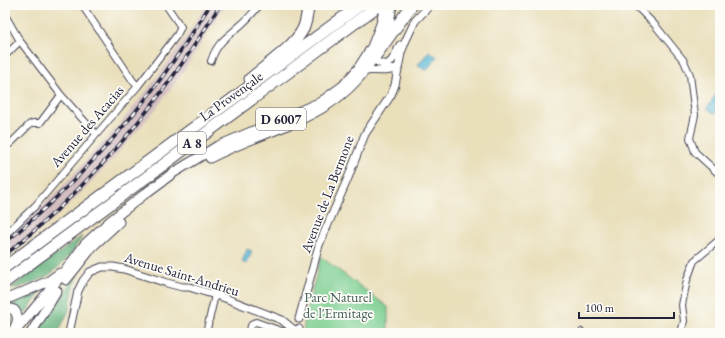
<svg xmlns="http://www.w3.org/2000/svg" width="725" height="338" viewBox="0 0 725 338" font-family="'EB Garamond',serif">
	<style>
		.industrial { fill: #d2bec1 }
		.green { fill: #79cd8f; stroke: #4e7865 }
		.forest { fill: #62b07a; stroke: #42695a }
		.water { fill: #54b6d3; stroke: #3b6c87 }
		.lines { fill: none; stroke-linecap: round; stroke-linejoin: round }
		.minor-casing { stroke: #403e4e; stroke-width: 8 }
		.tertiary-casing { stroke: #403e4e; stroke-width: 9 }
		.primary-casing { stroke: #403e4e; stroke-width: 11 }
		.motorway-casing { stroke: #403e4e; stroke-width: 13 }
		.minor { stroke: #fff; stroke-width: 6 }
		.tertiary { stroke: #fff; stroke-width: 7 }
		.primary { stroke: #fff; stroke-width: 9 }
		.motorway { stroke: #fff; stroke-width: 11 }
		.rail-casing { stroke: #22223b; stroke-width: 3.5 }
		.rail { stroke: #fdfcf7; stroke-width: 2; stroke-dasharray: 6; stroke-linecap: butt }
		.labels { text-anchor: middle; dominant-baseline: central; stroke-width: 3.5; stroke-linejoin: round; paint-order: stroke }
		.shield { fill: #fdfcf7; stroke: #646373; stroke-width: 1 }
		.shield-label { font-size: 13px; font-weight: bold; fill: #22223b }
		.street-label { font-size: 14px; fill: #22223b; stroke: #fdfcf7 }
		.park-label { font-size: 14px; fill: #405e58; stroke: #fdfcf7 }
	</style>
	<rect width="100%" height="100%" fill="#fdfcf7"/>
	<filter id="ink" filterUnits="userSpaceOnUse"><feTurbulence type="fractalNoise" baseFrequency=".025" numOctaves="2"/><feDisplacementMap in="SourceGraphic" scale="8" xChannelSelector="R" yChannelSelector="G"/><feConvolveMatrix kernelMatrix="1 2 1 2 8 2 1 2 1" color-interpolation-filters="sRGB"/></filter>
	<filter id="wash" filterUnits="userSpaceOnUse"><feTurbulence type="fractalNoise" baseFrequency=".012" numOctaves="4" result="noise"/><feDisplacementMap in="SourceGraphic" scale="16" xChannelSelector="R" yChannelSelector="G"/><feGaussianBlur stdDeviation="0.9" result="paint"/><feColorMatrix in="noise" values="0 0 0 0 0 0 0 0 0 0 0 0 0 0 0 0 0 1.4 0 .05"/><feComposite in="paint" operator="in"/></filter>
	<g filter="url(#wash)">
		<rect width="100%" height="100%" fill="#e9dfbb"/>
		<path class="industrial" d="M206,5h19l-42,67 -29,39 -35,41 -33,36 -36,34 -45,38v-22l24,-20 28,-26 61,-66 30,-37 34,-46z"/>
		<path class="green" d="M321,257l67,50v26h-85l2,-17z"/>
		<path class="forest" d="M82,236c-6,14 -25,36 -40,43 -10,5 -21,8 -33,11l3,-3z
			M77,274l-8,36 -11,23h-20l2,-5 15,-20z
			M41,289v3l-17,23c-4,-7 -9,-11 -17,-12z
			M5,312l4,1 4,6v7l-6,7h-2z"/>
		<path class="water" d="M429,51l8,6 -11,14 -8,-6z
			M717,93l3,2v11l-5,8 -8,-6z
			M247,249l5,2 -5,13 -5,-2z"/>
	</g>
	<g filter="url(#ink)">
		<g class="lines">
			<g class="minor-casing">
				<path id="minor" d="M82,5l51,76 5,5
					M635,5l20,20 29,36 6,14 5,40 -5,23 5,14 25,23
					M5,15l15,26 41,54 35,39
					M5,56l15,-15
					M211,61c7,-21 17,-24 32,-38 6,-5 11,-12 17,-18
					M5,145l5,-1 20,-20 3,-1h7l21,-28
					M5,235l30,-29 103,-120 39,-51 4,-8 -15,-22
					M206,333l9,-38
					M249,333c2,-5 1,-10 7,-11l31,11
					M581,333l1,-1
					M681,333l3,-12 -2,-16 5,-25 7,-19 26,-22"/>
			</g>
			<g class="tertiary-casing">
				<path id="tertiary" d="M373,59c17,13 20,0 27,-14
					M365,71c12,-2 22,3 33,-4
					M299,319l20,-74 29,-67 17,-44 26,-39 4,-10 6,-32 5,-13 9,-19 15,-16
					M69,333l9,-42 5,-10 7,-9 12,-5h11l11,2 43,14 15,4h7l36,11 57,22 12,10 5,-1"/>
			</g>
			<g class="primary-casing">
				<path id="primary" d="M382,42l7,-19 3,-18
					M210,158c60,-32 130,-38 166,-105
					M66,280l27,-34 26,-24
					M5,300l44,-19 11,-8
					M5,307l9,3c6,7 3,14 -1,21
					M14,333l52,-63 19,-26 25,-23 36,-28 27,-20 43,-26 105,-45 22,-16 15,-17 14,-22 9,-23 4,-19
					M31,333l26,-42"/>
			</g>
			<g class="motorway-casing">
				<path id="motorway" d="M373,59l39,-54
					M250,79c15,-13 45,-33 53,-50 3,-6 4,-14 5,-21
					M5,267l355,-262
					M5,282l374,-277"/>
			</g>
			<use href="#minor" class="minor"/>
			<use href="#tertiary" class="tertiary"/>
			<use href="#primary" class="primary"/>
			<use href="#motorway" class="motorway"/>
			<g class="rail-casing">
				<path id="rail" d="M5,243c26,-22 52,-45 76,-70 50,-51 92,-107 129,-168
					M5,255c87,-69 158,-156 215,-250"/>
			</g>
			<use href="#rail" class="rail"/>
		</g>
	</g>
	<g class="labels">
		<g class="shield">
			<rect x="256" y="108" width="50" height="22" rx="3"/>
			<rect x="178" y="132" width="28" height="22" rx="3"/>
		</g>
		<g class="shield-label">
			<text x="281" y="119">D 6007</text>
			<text x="192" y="143">A 8</text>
		</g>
		<g class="street-label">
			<text transform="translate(231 96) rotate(-36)">La Provençale</text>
			<text transform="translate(87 126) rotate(-49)">Avenue des Acacias</text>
			<text transform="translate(327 194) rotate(-69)">Avenue de La Bermone</text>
			<text transform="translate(182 274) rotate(17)">Avenue Saint-Andrieu</text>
		</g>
		<g class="park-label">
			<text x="338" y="297">Parc Naturel<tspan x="338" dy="16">de l'Ermitage</tspan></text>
		</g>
	</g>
	<rect width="725" height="338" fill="none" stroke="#fdfcf7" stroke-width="20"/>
	<path d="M579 312v6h95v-6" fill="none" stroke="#22223b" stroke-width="2"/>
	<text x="585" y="312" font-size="12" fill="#22223b" stroke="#fdfcf7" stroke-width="3" paint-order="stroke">100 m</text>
</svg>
